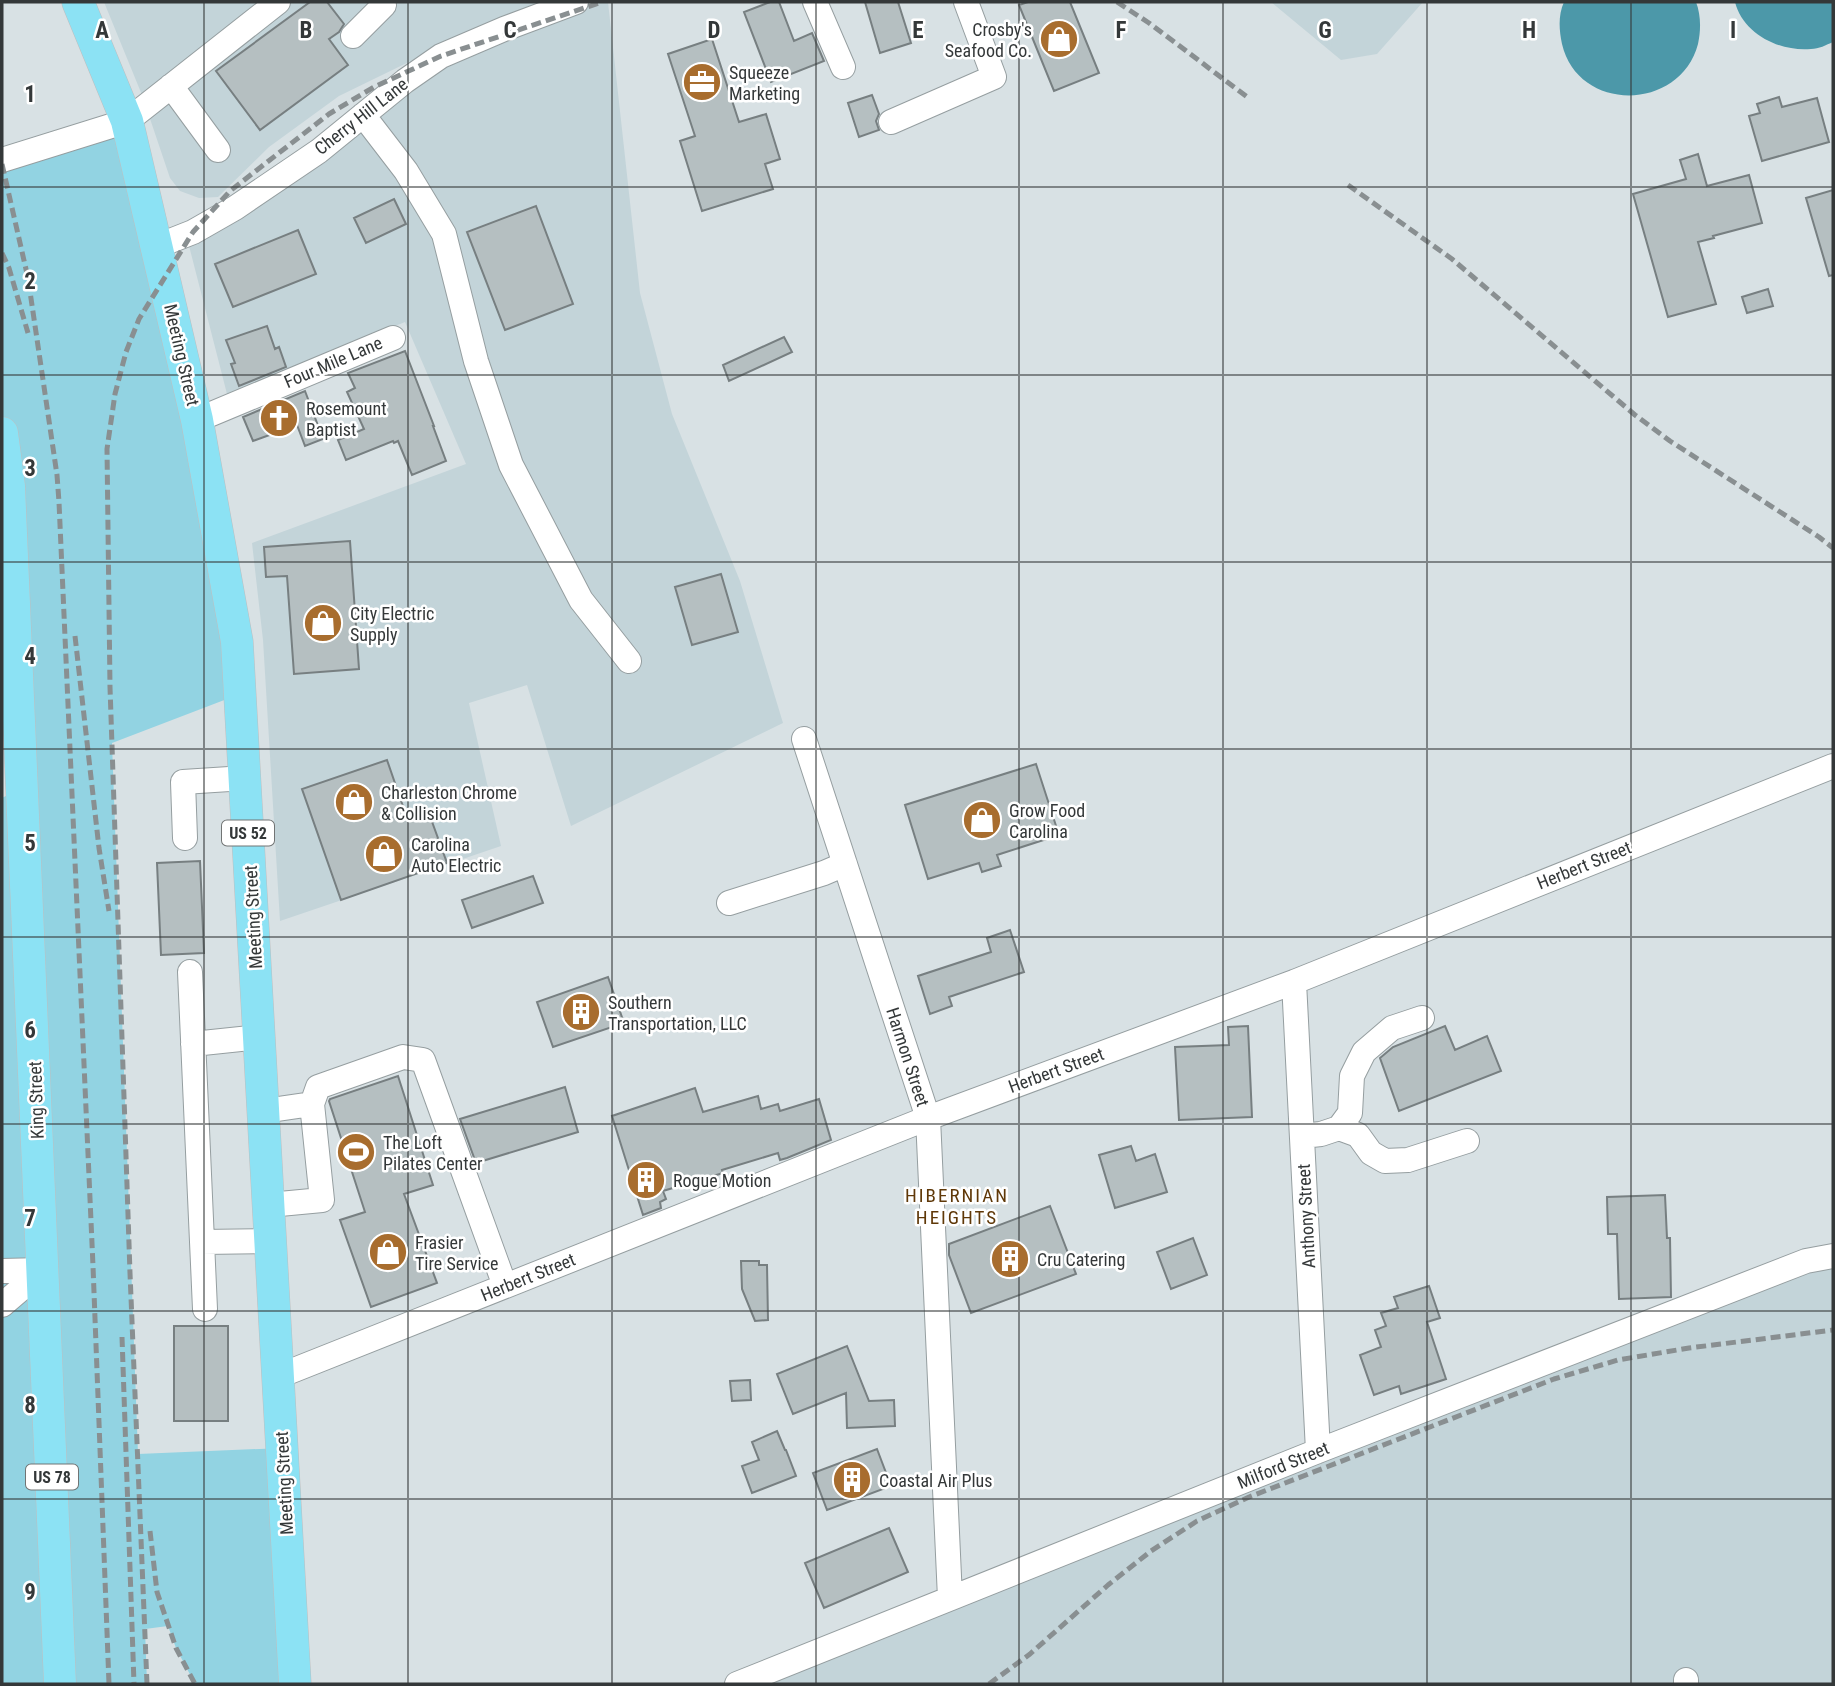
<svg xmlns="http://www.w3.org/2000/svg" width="1835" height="1686" viewBox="0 0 1835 1686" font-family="'Roboto Condensed',sans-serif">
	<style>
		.built { fill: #c3d4d9 }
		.green { fill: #92d3e2 }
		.water { fill: #4c98a9 }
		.building { fill: #b5bfc1; stroke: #777f81; stroke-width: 2 }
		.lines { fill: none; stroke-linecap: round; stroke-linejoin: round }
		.minor-casing { stroke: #959ea0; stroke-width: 26 }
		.major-casing { stroke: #bebfc0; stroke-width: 33 }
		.minor { stroke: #fff; stroke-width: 24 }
		.major { stroke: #8ce2f4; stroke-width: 32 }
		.rail { stroke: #898f91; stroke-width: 5; stroke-dasharray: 10 5; stroke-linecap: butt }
		.grid { fill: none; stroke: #343839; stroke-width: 2; stroke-opacity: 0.55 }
		.labels { text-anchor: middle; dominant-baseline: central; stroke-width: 5; stroke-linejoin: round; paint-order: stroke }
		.shield { fill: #fff; stroke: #717474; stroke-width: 2 }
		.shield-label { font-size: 16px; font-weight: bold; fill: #343839 }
		.poi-label { font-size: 18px; fill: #343839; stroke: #fff; text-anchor: start }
		.street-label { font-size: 18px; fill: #343839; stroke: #fff }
		.neighbourhood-label { font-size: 19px; letter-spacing: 2px; fill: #5f3808; stroke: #fff }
		.grid-label { font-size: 23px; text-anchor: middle; font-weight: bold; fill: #343839; stroke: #fff; stroke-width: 5; stroke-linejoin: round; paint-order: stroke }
	</style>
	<rect width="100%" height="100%" fill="#d8e1e4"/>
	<path class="built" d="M104,2h504l32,291 32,121 68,167 43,142 -212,103 -44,-141 -58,18 32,143 -221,75 -17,-281 -11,-97 214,-79 -61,-142 -178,72 -41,-160 49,-26 182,-150 -78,38 -70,51 -51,50 -19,1 -19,-7 -10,-13 -28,-83z
		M1271,2h152l-46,52 -36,6z
		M1833,1256v428h-1110l227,-86z"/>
	<path class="green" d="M127,121l113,573 -128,49 26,711 144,-6 13,236h-100l-19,-36 -8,-22 -23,3 2,55h-145v-886l21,-11 -21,-354v-273z"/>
	<path class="water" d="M1564,2h132c5,13 5,28 2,42 -18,68 -120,69 -136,0 -3,-14 -4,-29 2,-42z
		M1735,2h98v40c-7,3 -14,7 -22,7 -31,3 -68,-15 -76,-47z"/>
	<path class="building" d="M310,2h17l17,22 -5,8 -10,7 19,26 -88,65 -44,-59z
		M770,2h9l15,39 18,-8 12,28 -53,21 -27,-70z
		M865,2h33l13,41 -31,10z
		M1028,2h42l29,71 -45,18 -35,-86z
		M712,39l27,83 27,-8 14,45 -15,5 8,25 -71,22 -22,-70 15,-5 -27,-82z
		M872,95l7,19 -3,7 3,9 -20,7 -11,-34z
		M1779,97l3,10 35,-9 12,44 -67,19 -13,-45 11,-3 -3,-9z
		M1698,154l9,32 42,-11 13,48 -49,13 1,2 -16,4 18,62 -48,13 -35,-123 53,-15 -6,-19z
		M1833,190v85l-4,1 -23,-78z
		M394,199l12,25 -40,19 -12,-25z
		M536,206l37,98 -68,26 -38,-98z
		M298,230l18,44 -83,33 -18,-43z
		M1768,289l5,17 -26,7 -5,-16z
		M267,326l8,23 4,-2 7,20 -47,19 -8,-22 4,-1 -9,-23z
		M784,337l8,15 -63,29 -6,-16z
		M405,351l29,75h-1l13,35 -34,14 -14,-34 -4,2 -1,-2 -47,19 -8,-20 26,-11 -17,-37 8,-4 -7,-15z
		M305,391l18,48 -18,7 -8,-21 -44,16 -10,-24z
		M350,541l9,128 -65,5 -7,-98 -21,1 -2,-30z
		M721,574l17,58 -46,13 -17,-58z
		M387,760l19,55 21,-7 20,55 -106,37 -39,-111z
		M1036,764l23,71 -62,20 4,11 -19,6 -3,-9 -51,16 -23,-74z
		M200,861l4,92 -43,2 -4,-92z
		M533,876l10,27 -71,25 -10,-28z
		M1010,930l14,42 -75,25 3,9 -22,8 -12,-38 73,-24 -4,-14z
		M608,977l16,46 -71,24 -16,-45z
		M1248,1026l4,91 -73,3 -4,-73 54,-2 -1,-18z
		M1445,1026l10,24 32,-14 14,35 -102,40 -19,-53 13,-11z
		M398,1076l35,109 -29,9 33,89 -66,24 -31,-87 25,-8 -36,-111 1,-2z
		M565,1087l13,45 -102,31 -16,-44z
		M695,1088l8,24 55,-16 3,13 17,-5 2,7 39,-12 12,41 -44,18 -7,2 -2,-7 -56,17 1,3 -60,18 3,8 -6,3 1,6 -18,7 -31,-99z
		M1131,1146l5,15 19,-7 12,38 -52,16 -16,-53z
		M1665,1195l2,43h3l1,59 -52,2 -2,-65h-9l-1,-37z
		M1050,1206l26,68 -105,39 -22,-58v-11z
		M1193,1238l14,37 -36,14 -14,-37z
		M741,1261h18v4h8l1,55 -13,1 -13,-32z
		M1429,1286l11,32 -13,4 19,57 -45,15 -2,-8 -25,9 -14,-40 21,-8 -6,-17 11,-4 -5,-13 17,-5 -4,-11z
		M174,1326h54v95h-54z
		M847,1346l22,55 25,-1 1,26 -48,2 -1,-35 -53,21 -16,-40z
		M750,1380l1,20 -19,1 -2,-20z
		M777,1431l8,19h1l10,26 -44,17 -10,-27 17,-6 -7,-18z
		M877,1449l14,37 -64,24 -14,-37z
		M889,1528l19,44 -84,36 -19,-45z"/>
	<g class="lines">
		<g class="minor-casing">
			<path id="minor" d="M815,2l28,65
				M353,36l31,-31 -2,-3
				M171,86l47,64
				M363,115l43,56 38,63 32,127 35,104 70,135 48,61
				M891,122l103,-45 -28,-75
				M2,160l125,-39 151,-119
				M155,247l38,-15 42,-24 84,-57 86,-70 36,-25 63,-27 72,-27
				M197,420l196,-82
				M804,739l124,379 22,480
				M185,838l-2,-56 62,-4
				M729,903l95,-30 21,-9
				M190,972l15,337
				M1294,982l24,469
				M193,1044l66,-7
				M264,1111l48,-7 6,-17 85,-30 20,3 82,226
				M1339,1128l19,7 13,18 14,8 23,-1 59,-19
				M1302,1136l19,-2 18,-6 11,-15 2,-37 12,-24 28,-24 30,-10
				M269,1205l53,-5 -10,-96
				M202,1242l69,-1
				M2,1271l41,-1
				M2,1305l41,-35
				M279,1376l649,-258 366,-136 539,-216
				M737,1684l581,-233 488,-190 27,-5
				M1686,1684v-4"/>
		</g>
		<g class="major-casing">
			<path id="major" d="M78,2l49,119 70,299 40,222 58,1042
				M2,433l7,53 51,1198"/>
		</g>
		<use href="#minor" class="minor"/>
		<use href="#major" class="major"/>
		<path class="rail" d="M1117,2l32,21 101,76
			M2,164l26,114 29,197 2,27 34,764 16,418
			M1348,185l104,74 183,156 35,26 149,96 14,11
			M2,253l7,15 19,65
			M75,636l24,212 10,63
			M122,1337l12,347
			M150,1531l7,61 19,56 19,36
			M147,1684l-17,-411 -20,-586 -3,-238 8,-55 11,-42 13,-33 54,-87 37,-41 99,-77 45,-27 67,-31 161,-54
			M989,1684l41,-30 78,-69 43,-34 46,-30 52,-24 305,-118 64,-19 71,-12 144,-18"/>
	</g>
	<path class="grid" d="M204,2v1682M408,2v1682M612,2v1682M816,2v1682M1019,2v1682M1223,2v1682M1427,2v1682M1631,2v1682M2,187h1831M2,375h1831M2,562h1831M2,749h1831M2,937h1831M2,1124h1831M2,1311h1831M2,1499h1831"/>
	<defs>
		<g id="shop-disc" transform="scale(2.0125)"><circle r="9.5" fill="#a86d2e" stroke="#fff"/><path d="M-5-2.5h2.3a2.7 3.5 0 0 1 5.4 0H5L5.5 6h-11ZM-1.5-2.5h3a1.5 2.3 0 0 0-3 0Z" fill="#fff"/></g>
		<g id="office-disc" transform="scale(2.0125)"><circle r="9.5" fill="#a86d2e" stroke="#fff"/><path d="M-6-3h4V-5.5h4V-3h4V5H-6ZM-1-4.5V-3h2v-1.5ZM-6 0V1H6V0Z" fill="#fff"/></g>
		<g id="church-disc" transform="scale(2.0125)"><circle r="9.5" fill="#a86d2e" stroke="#fff"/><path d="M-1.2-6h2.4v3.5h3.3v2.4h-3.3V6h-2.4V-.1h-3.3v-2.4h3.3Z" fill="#fff"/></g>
		<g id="building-disc" transform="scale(2.0125)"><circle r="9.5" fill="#a86d2e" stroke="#fff"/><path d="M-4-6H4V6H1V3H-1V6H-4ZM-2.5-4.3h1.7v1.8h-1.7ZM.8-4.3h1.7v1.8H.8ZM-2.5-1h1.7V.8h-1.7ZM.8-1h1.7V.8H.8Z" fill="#fff"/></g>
		<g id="stadium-disc" transform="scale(2.0125)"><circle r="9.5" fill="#a86d2e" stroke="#fff"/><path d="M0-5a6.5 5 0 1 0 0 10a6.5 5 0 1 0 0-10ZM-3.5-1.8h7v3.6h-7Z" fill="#fff"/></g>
	</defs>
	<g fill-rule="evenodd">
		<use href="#shop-disc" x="1059" y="39"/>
		<use href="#office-disc" x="702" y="82"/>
		<use href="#church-disc" x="279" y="418"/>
		<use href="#shop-disc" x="323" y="623"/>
		<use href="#shop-disc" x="354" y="802"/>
		<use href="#shop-disc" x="982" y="820"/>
		<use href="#shop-disc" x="384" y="854"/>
		<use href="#building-disc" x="581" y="1012"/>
		<use href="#stadium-disc" x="356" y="1152"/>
		<use href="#building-disc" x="646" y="1180"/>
		<use href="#shop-disc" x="388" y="1252"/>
		<use href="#building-disc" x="1010" y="1259"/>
		<use href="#building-disc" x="852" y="1480"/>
	</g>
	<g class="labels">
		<g class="shield">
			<rect x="222" y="820.5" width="52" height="25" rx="5"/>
			<rect x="26" y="1464.5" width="52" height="25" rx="5"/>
		</g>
		<g class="shield-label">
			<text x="248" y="833">US 52</text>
			<text x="52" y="1477">US 78</text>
		</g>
		<g class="poi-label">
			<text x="1032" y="29" text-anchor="end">Crosby's<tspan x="1032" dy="21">Seafood Co.</tspan></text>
			<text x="729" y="72">Squeeze<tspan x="729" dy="21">Marketing</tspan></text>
			<text x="306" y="408">Rosemount<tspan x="306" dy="21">Baptist</tspan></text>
			<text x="350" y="613">City Electric<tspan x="350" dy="21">Supply</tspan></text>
			<text x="381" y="792">Charleston Chrome<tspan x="381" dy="21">&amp; Collision</tspan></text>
			<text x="1009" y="810">Grow Food<tspan x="1009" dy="21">Carolina</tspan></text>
			<text x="411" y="844">Carolina<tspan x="411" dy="21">Auto Electric</tspan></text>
			<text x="608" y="1002">Southern<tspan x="608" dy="21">Transportation, LLC</tspan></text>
			<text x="383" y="1142">The Loft<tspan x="383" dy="21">Pilates Center</tspan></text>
			<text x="673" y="1180">Rogue Motion</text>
			<text x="415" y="1242">Frasier<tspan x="415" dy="21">Tire Service</tspan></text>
			<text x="1037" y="1259">Cru Catering</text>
			<text x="879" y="1480">Coastal Air Plus</text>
		</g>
		<g class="street-label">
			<text transform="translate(361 116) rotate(-38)">Cherry Hill Lane</text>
			<text transform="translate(182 355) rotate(77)">Meeting Street</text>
			<text transform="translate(333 362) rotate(-23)">Four Mile Lane</text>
			<text transform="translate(1584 865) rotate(-22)">Herbert Street</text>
			<text transform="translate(253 917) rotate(-93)">Meeting Street</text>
			<text transform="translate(908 1057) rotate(72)">Harmon Street</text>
			<text transform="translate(1056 1070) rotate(-20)">Herbert Street</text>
			<text transform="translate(36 1100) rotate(-92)">King Street</text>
			<text transform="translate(1306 1216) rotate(-93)">Anthony Street</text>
			<text transform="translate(528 1277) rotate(-22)">Herbert Street</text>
			<text transform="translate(1283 1465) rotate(-22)">Milford Street</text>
			<text transform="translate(284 1483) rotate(-93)">Meeting Street</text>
		</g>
		<g class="neighbourhood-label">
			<text x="957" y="1195">HIBERNIAN<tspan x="957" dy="22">HEIGHTS</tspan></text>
		</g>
	</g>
	<g class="grid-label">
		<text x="102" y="38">A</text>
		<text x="306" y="38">B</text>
		<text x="510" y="38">C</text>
		<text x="714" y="38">D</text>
		<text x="918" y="38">E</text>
		<text x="1121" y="38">F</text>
		<text x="1325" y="38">G</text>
		<text x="1529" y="38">H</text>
		<text x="1733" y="38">I</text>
		<text x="30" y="102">1</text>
		<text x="30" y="289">2</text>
		<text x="30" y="476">3</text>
		<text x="30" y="664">4</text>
		<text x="30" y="851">5</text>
		<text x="30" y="1038">6</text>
		<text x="30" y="1226">7</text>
		<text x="30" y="1413">8</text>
		<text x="30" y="1600">9</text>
	</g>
	<rect width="1835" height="1686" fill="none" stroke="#343839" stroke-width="7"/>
</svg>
